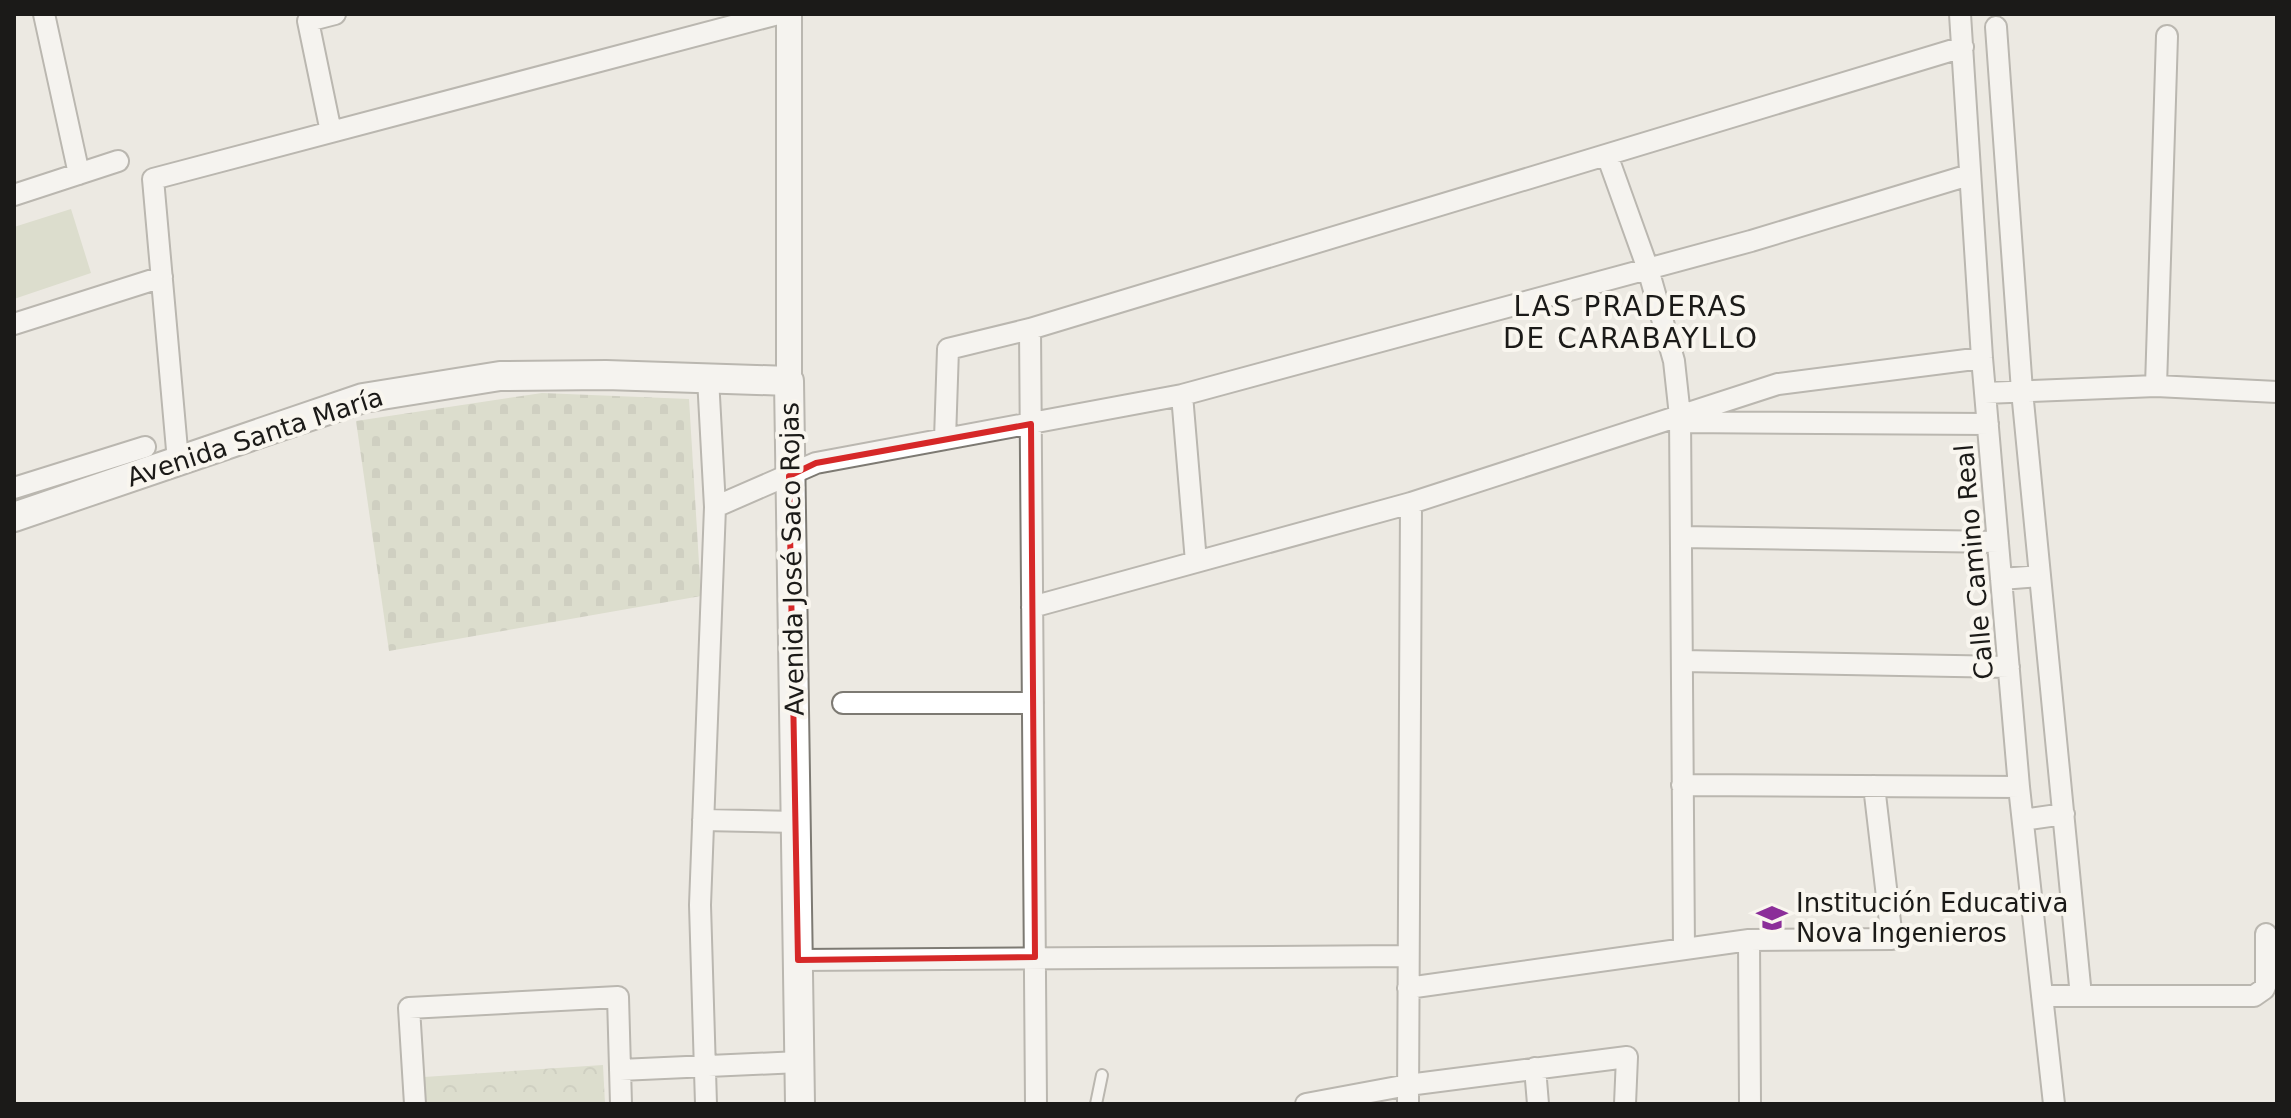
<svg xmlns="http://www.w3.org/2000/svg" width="2291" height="1118" viewBox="0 0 2291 1118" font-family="'DejaVu Sans',sans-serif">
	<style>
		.grass { fill: #c7ceb4 }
		.cemetery { fill: url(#cemetery-stones) }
		.park { fill: url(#park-crowns) }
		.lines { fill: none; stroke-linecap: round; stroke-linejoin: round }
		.service-casing { stroke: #7d7a73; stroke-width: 14 }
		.minor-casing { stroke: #7d7a73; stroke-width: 24 }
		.tertiary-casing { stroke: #7d7a73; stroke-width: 28 }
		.secondary-casing { stroke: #7d7a73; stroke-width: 32 }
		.service { stroke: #fff; stroke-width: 10 }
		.minor { stroke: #fff; stroke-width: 20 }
		.tertiary { stroke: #fff; stroke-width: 24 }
		.secondary { stroke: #fff; stroke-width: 28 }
		.marked { fill: none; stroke: #d62828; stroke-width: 6; stroke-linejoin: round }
		.labels { text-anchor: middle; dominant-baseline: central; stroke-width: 8; stroke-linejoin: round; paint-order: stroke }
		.street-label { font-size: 26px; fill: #1b1a18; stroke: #f9f6ef }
		.poi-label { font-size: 26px; fill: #1b1a18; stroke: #f9f6ef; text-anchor: start }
		.neighbourhood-label { font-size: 28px; letter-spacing: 2px; fill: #1b1a18; stroke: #f9f6ef }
	</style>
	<defs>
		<pattern id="cemetery-stones" width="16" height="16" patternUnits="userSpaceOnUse" patternTransform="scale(2)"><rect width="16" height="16" fill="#c7ceb4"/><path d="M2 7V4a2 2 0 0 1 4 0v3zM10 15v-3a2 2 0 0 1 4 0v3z" fill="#aab09a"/></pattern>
		<pattern id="park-crowns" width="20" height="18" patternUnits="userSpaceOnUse" patternTransform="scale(2)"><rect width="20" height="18" fill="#c7ceb4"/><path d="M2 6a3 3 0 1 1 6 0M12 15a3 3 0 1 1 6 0" fill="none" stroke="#aab09a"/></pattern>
	</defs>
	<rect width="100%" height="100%" fill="#ece9e2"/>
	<path class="grass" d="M71,209l20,64 -77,26v-72z"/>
	<path class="cemetery" d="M542,393l147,6 12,197 -312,55 -33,-230z"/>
	<path class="park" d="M603,1065l2,39h-179l-2,-27z"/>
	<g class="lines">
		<g class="service-casing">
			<path id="service" d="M1096,1104l6,-29"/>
		</g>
		<g class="minor-casing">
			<path id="minor" d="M44,14l35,160
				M1960,14l22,344 37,429 35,317
				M1996,27l26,364 59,605
				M331,132l-23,-111 27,-7
				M1607,155l41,114 26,92 6,55 4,533
				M14,195l104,-34
				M14,324l148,-47
				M1030,329l6,775
				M2156,386l11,-350
				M1985,393l171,-7 121,6
				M1182,395l14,167
				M1680,422l308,2
				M945,439l3,-90 82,-20 933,-282
				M178,461l-25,-282 625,-165
				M14,488l131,-41
				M715,507l101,-44 366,-68 569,-154 218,-66
				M1681,537l317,5
				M2001,579l39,-3
				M1032,607l379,-104 367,-119 204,-26
				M1682,661l327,6
				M843,703h190
				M1682,785l337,2
				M703,820l93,2
				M2023,820l41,-6
				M1749,940l1,164
				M798,960l610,-4
				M1408,988l341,-48 143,-1 -18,-153
				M2042,996h212l10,-7 2,-5v-50
				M1535,1068l3,36
				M620,1070l179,-8
				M415,1104l-6,-96 209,-11 3,107
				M706,1104l-6,-199 15,-398 -7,-129
				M1306,1104l102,-19 219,-28 -2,47
				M1408,1104l3,-601"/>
		</g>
		<g class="tertiary-casing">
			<path id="tertiary" d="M789,381v-367"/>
		</g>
		<g class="secondary-casing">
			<path id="secondary" d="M14,517l349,-119 137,-22 106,-1 183,6 11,723"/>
		</g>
		<use href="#service" class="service"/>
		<use href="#minor" class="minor"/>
		<use href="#tertiary" class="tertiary"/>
		<use href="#secondary" class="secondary"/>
	</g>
	<path d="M0 0H2291V1118H0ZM1031,424l4,533 -237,3 -9,-484 27,-13z" fill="#ece9e2" fill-opacity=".55" fill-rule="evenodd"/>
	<path class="marked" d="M1031,424l4,533 -237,3 -9,-484 27,-13z"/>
	<defs>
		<g id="school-bare" transform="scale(2.4)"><path d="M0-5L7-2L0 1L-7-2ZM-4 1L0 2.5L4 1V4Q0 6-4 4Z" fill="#8b2e99" stroke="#f9f6ef" stroke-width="2.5" paint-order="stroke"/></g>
	</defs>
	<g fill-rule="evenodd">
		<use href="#school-bare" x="1772" y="918"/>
	</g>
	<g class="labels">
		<g class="street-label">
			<text transform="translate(255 437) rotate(-18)">Avenida Santa María</text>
			<text transform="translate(792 559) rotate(-91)">Avenida José Saco Rojas</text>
			<text transform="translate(1974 562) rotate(-95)">Calle Camino Real</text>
		</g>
		<g class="poi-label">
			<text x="1796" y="903">Institución Educativa<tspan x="1796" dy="30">Nova Ingenieros</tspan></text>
		</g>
		<g class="neighbourhood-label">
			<text x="1631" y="306">LAS PRADERAS<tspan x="1631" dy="32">DE CARABAYLLO</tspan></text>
		</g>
	</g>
	<rect width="2291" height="1118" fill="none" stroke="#1b1a18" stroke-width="32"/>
</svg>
